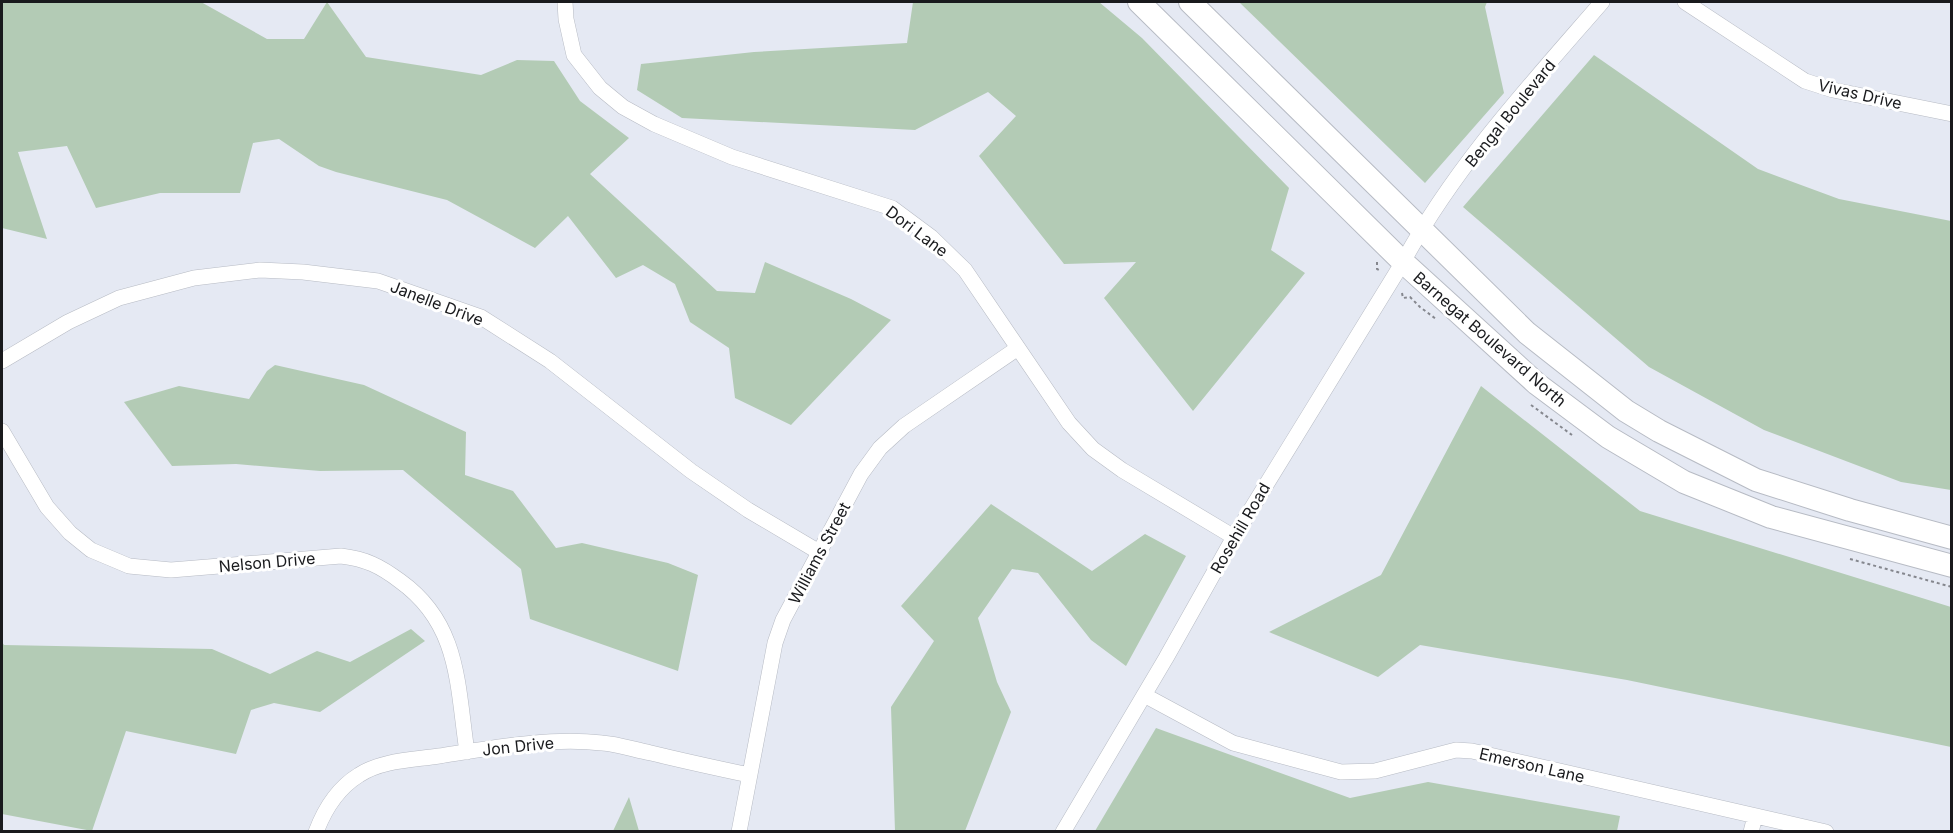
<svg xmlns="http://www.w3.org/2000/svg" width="1953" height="833" viewBox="0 0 1953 833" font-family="Inter,sans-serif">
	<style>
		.green { fill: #b3cbb5 }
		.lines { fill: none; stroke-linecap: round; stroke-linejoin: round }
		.street-casing { stroke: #b7bbc4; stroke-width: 16 }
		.secondary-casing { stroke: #b7bbc4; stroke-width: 24 }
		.path { stroke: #85878e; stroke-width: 2; stroke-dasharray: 3 3; stroke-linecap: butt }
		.street { stroke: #fff; stroke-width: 15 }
		.secondary { stroke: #fff; stroke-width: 22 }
		.labels { text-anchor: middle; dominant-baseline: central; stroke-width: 6; stroke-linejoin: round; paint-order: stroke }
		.street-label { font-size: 16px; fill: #191a1d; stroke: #fff }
	</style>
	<rect width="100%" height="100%" fill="#e5e9f3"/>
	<path class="green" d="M2,2h199l66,37h37l23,-37 39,55 115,18 36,-15 37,1 26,40 49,37 -39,36 127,117 38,2 10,-31 86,37 40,21 -100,105 -56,-27 -6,-50 -39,-26 -15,-38 -32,-19 -27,13 -48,-62 -33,32 -88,-48 -111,-28 -17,-6 -40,-27 -26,4 -13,50h-80l-64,15 -29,-62 -49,6 29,87 -45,-11z
		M913,2h186l43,36 147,150 -18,62 34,23 -112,138 -89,-113 32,-36 -72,2 -85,-108 37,-40 -28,-24 -73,38 -233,-12 -45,-28 4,-26 113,-12 153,-9z
		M1239,2h248l-2,5 19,86 -79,90z
		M1594,55l164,114 81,30 112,22v269l-50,-8 -137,-52 -115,-63 -186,-160z
		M275,365l89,20 102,47 -1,43 48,16 43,57 26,-5 86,20 30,12 -20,96 -148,-52 -9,-50 -118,-99 -83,1 -84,-7 -64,2 -48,-64 55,-16 70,13 18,-28z
		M1481,386l159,125 311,96v140l-324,-67 -207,-35 -42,32 -109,-45 112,-57z
		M991,504l101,67 53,-37 41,22 -60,110 -35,-26 -53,-67 -26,-4 -34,49 19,64 14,30 -46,119h-70l-4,-124 43,-66 -33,-35z
		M411,629l14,12 -105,71 -46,-9 -23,7 -15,44 -110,-23 -34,100 -90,-17v-53l1,-6 -1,-3v-110l2,3 208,4 58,25 47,-23 33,11z
		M1156,728l194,70 78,-16 192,34 -3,15h-522z
		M629,797l10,34h-26z"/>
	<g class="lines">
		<g class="street-casing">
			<path id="street" d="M565,2l1,17 8,36 26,33 23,19 31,17 78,33 160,51 39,29 34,33 104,153 24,26 29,21 112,67
				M1685,2l120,79 28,9 119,24
				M2,361l66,-39 51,-24 75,-20 66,-8 43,2 75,9 103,36 69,44 141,110 57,39 71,42
				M2,431l45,76 23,26 21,17 38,16 42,4 170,-14c25,3 39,10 59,25 60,43 57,104 67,171
				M1144,695l89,48 108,29 34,-1 81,-21 16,1 354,81
				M316,832c9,-24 22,-44 43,-57 23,-15 54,-15 80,-19 52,-8 111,-19 163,-13 16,1 33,7 49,10 33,8 65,15 98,22
				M739,832l36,-189 8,-23 78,-146 19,-26 24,-22 114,-78
				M1063,832l103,-174 68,-121 169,-275c52,-96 128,-178 199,-260
				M1751,832l4,-16"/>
		</g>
		<g class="secondary-casing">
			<path id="secondary" d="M1139,2l264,260 134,122 71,53 76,45 87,35 181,49
				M1190,2l337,331 99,78 33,20 97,49 94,30 102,28"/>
		</g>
		<path class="path" d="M1377,262v7l4,2
			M1402,293l1,5 7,-1 10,10 16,12
			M1531,405l41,30
			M1850,559l102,28"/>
		<use href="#street" class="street"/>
		<use href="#secondary" class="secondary"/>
	</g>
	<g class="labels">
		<g class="street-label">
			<text transform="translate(1860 94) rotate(13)">Vivas Drive</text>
			<text transform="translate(1510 113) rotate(-51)">Bengal Boulevard</text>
			<text transform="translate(917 231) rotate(37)">Dori Lane</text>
			<text transform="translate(437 303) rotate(21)">Janelle Drive</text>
			<text transform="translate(1490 339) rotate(41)">Barnegat Boulevard North</text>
			<text transform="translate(1240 528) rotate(-60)">Rosehill Road</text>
			<text transform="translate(819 553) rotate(-62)">Williams Street</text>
			<text transform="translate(267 562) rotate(-5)">Nelson Drive</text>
			<text transform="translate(518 746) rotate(-6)">Jon Drive</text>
			<text transform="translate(1532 765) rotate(13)">Emerson Lane</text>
		</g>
	</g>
	<rect width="1953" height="833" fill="none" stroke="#191a1d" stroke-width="6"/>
</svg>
